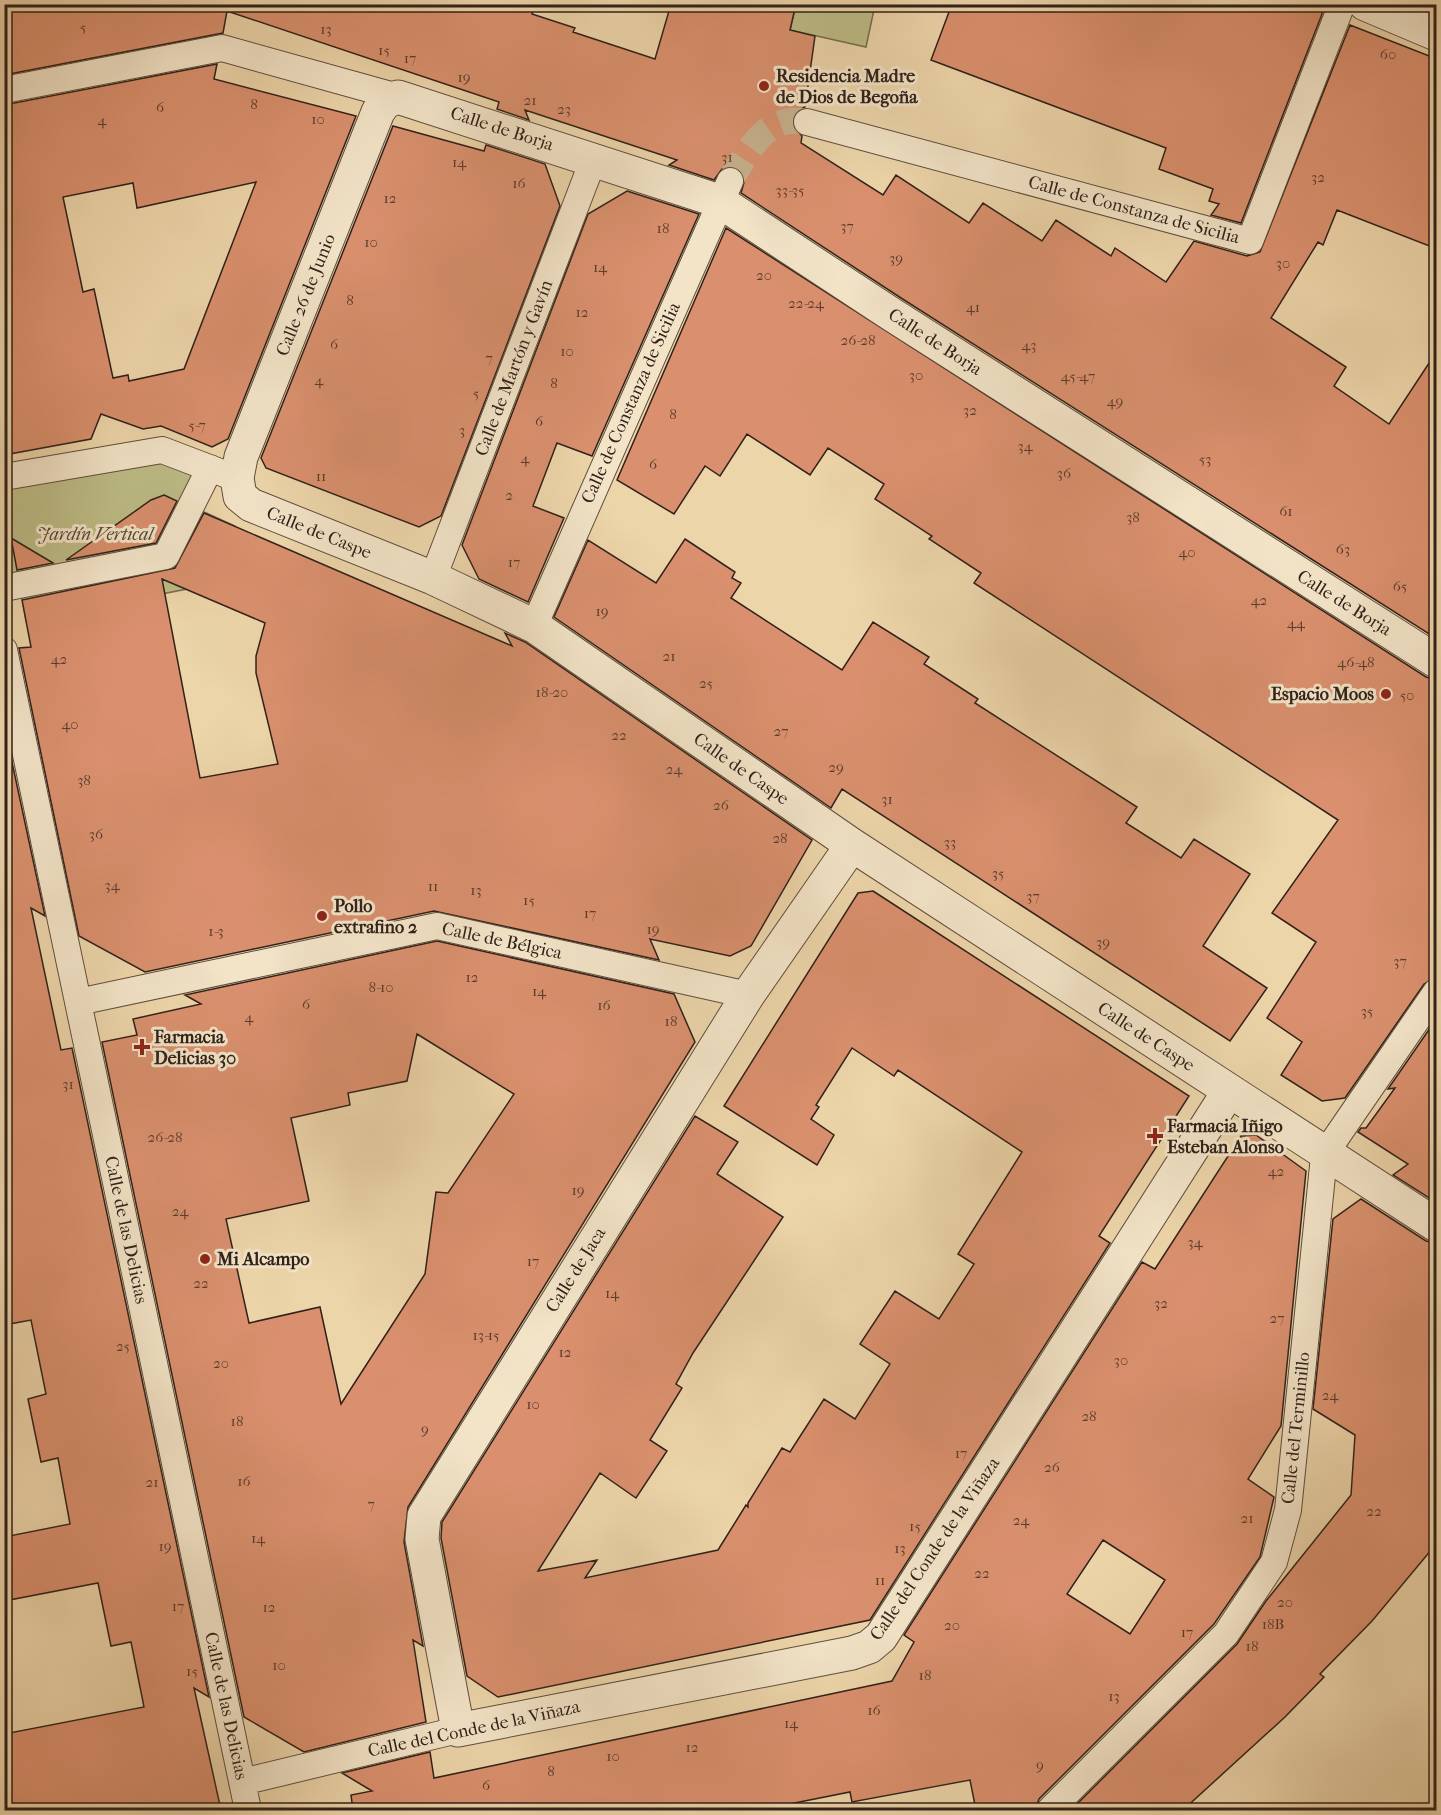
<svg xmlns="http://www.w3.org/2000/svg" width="1441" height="1815" viewBox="0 0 1441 1815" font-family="'IM FELL French Canon',serif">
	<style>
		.green { fill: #bdbc86; stroke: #766e50; stroke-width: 1.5 }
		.building { fill: #da906e; stroke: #30211a; stroke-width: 1.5; fill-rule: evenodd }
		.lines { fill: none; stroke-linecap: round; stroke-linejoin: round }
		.pedestrian-tunnel { stroke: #c7b18d; stroke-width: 26; stroke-dasharray: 26 13; stroke-linecap: butt }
		.pedestrian-casing { stroke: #5f4e3e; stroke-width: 28 }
		.minor-casing { stroke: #5f4e3e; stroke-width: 35 }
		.pedestrian { stroke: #f3e4c8; stroke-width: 26 }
		.minor { stroke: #f3e4c8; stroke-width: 33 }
		.poi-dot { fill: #8f2418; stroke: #f3e4c8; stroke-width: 2 }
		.labels { text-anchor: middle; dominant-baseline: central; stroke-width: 6; stroke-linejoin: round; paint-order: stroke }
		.number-label { font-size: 15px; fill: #5a3d2f }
		.poi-label { font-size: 18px; font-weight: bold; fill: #30211a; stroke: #f3e4c8; text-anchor: start }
		.street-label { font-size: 18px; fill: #30211a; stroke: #f3e4c8 }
		.park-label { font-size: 18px; font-style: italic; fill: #534835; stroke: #f3e4c8 }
	</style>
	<rect width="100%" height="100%" fill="#edd5aa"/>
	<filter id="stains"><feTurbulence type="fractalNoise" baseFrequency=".00333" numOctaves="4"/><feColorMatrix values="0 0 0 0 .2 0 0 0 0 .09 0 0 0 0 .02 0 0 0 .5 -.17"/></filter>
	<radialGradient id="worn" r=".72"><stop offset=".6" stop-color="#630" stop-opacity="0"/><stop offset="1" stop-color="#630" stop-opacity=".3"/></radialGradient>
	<path class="green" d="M796,5h79l-9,42 -76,-17z
		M162,450l48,18 -19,38 44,20 -27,59 -182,35 -6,-35 -15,3v-111z"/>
	<path class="building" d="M4,4h531l-3,10 43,14 -2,4 82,27 16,-55h125l-6,26 25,6 -10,71 -8,4 -5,8 1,7 9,10 -1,7 82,52 13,-20 73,48 14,-20 59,38 14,-21 55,36 4,-8 51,34 28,-41 53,15 13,-4 90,-227 87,34v190l-100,-39 -14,35 -5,-3 -47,76 75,49 -12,19 55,38 48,-73v288l-536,-341 -160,-105 4,-14 -8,-11 -15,1 -8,11 -45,-15 8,-5 -152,-50 4,10 -32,-11 2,-7 -272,-91 -4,22 -219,42z
		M952,4h352l18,7v3l-81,209 -30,-8 8,-11 -10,-3 4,-12 -54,-20 7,-21 -235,-88z
		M217,64l-3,15 142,37 -128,323 -16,8 -51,-21 -18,3 -42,-15 -10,25 -87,16v-350zM256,182l-72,187 -55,12 -1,-6 -15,3 -19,-89 -11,3 -20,-95 70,-14 4,25z
		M393,126l91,25 2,-6 59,19 15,42 -119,310 -22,11 -153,-59 -5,-10z
		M627,191l72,23 -107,242 -35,-13 -24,63 31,12 -36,84 -49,-23 -17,-34 126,-331z
		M726,228l700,449 11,3v297l-13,7 -79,114 -23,3 -41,-26 21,-33 -35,-24 49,-76 -44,-29 66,-93 -364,-237 7,-10 -52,-34 3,-3 -57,-37 9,-15 -56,-36 -18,27 -63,-41 -27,42 -15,-10 -31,48 -57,-34z
		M164,495l13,6 -21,42 -90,17 85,-60z
		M204,513l308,133 -7,-13 20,9 287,198 -61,106 -21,10 -80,-17 9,21 -225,-49 -289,61 -66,-36 -60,-288 12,-1 -9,-47 153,-32zM162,579l103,44 -9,33v17l22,91 -78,14z
		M11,538l42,25 -36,7z
		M685,539l50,33 -3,6 9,5 -10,15 111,72 31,-48 56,35 -5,7 54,35 -3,4 162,104 -11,16 55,35 13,-19 56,35 -47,72 64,42 -37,53 -388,-252 -11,19 -277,-191 34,-77 68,43z
		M4,725l41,191 -14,-8 30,142 11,-2 137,649 -15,-9 27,122h-217v-76l140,-27 -13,-65 -20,4 -13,-63 -94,18v-64l66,-13 -12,-66 -17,4 -13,-63 18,-5 -15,-74 -27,5z
		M873,891l316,205 -90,140 11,7 -240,377 -372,77 -31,-21 -26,-138 1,-16 253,-406 43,26 -21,32 66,43 -90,136 -17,31 6,4 -32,52 17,11 -31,47 -36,-25 -62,98 59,-11 -12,18 133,-28 28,-45 2,2v-4l34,-55 8,4 34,-53 31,20 35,-55 -30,-20 35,-53 44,28 35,-55 -16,-10 64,-102 -124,-82 -4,6 -42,-28 -36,57 3,2 -8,12 23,16 -17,30 -93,-59 134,-213z
		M437,941l237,53 21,48 -287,465 -4,35 19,104 -10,-6 13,82 -122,30 -60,-35 -142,-675 35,-7 -4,-16 68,-15 -16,-9zM417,1034l97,60 -66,99 -12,-1 -11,82 -84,130 -21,-97 -71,16 -23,-104 83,-18 -18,-83 59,-13 -2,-12 59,-12z
		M1437,1018v185l-44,-28 15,-11 -50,-32 3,-4h5l29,-40 -7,1z
		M1256,1135l50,36 -25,255 -33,53 26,18 -14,60 -46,67 -175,175 -4,11h-59l-6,-30 -118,22 -2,-10 -91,18h-406l-2,-15 21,-4 -30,-18 88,-21 4,26 458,-97 22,-39 -10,-7 238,-373 13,7 86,-133zM1103,1540l62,40 -35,54 -63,-40z
		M1361,1199l65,42 11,2v300l-65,78 -52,53 4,3 -39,40 -102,93h-112l166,-166 29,-43 85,-106 4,-60 -42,-26 20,-190z"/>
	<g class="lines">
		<path class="pedestrian-tunnel" d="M730,181c19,-31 36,-68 77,-59"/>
		<g class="pedestrian-casing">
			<path id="pedestrian" d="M4,90l218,-42 176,49
				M807,122l443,119 92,-237
				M4,477l158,-27 63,24
				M433,578l161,-420
				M4,588l162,-32 44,-88
				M534,626l196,-445
				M4,650l244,1160
				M78,1002l359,-76 311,69
				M1331,1145l105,-153
				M242,1782l216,-52
				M1050,1810l176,-176 48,-72 14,-52 35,-344"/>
		</g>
		<g class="minor-casing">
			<path id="minor" d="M1365,4l71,30
				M1436,661l-545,-347 -172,-113 -321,-104 -13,5 -7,10 -137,345 -4,21 3,18 11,9 182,73 101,48 318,219 584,380
				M852,845l-104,150 -324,521 -2,23 36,191 394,-77 17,-6 12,-10 348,-546"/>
		</g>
		<use href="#pedestrian" class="pedestrian"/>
		<use href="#minor" class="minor"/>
	</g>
	<g class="poi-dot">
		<circle cx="764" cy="86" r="6"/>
		<circle cx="1386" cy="694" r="6"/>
		<circle cx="322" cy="916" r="6"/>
		<path d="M139 1038h6v6h6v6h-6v6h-6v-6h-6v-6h6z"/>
		<path d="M1152 1127h6v6h6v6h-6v6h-6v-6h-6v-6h6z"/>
		<circle cx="205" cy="1259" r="6"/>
	</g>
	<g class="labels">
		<g class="number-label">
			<text x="83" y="27">5</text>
			<text x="326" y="29">13</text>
			<text x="384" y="50">15</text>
			<text x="1388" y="54">60</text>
			<text x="410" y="58">17</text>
			<text x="464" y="77">19</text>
			<text x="530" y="100">21</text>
			<text x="254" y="104">8</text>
			<text x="160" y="107">6</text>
			<text x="564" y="109">23</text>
			<text x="318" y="119">10</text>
			<text x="102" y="120">4</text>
			<text x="727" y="157">31</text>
			<text x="459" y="162">14</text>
			<text x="1318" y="177">32</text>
			<text x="519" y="183">16</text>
			<text x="790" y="190">33-35</text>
			<text x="390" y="198">12</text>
			<text x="847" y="226">37</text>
			<text x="663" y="228">18</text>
			<text x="371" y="242">10</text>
			<text x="896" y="258">39</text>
			<text x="1283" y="263">30</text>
			<text x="600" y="267">14</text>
			<text x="764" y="275">20</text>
			<text x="350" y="300">8</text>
			<text x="806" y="303">22-24</text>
			<text x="973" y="307">41</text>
			<text x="582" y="312">12</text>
			<text x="858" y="340">26-28</text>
			<text x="334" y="344">6</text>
			<text x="1029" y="345">43</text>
			<text x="567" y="351">10</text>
			<text x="489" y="358">7</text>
			<text x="916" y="375">30</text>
			<text x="1078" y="376">45-47</text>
			<text x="319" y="380">4</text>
			<text x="554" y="383">8</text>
			<text x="476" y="393">5</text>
			<text x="1115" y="401">49</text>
			<text x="970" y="410">32</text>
			<text x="673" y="414">8</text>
			<text x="539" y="421">6</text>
			<text x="197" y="425">5-7</text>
			<text x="462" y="430">3</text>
			<text x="1025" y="446">34</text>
			<text x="525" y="458">4</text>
			<text x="1205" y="459">53</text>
			<text x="653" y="464">6</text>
			<text x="1064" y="473">36</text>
			<text x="321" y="476">11</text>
			<text x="509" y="495">2</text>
			<text x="1286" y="511">61</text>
			<text x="1133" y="517">38</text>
			<text x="1343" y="549">63</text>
			<text x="1187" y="552">40</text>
			<text x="514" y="562">17</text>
			<text x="1400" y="586">65</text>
			<text x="1259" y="600">42</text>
			<text x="602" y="611">19</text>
			<text x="1296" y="623">44</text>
			<text x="669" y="656">21</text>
			<text x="59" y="659">42</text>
			<text x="1356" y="662">46-48</text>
			<text x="706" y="683">25</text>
			<text x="552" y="692">18-20</text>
			<text x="1407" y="695">50</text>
			<text x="70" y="724">40</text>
			<text x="781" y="731">27</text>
			<text x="619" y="735">22</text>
			<text x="836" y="767">29</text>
			<text x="674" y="769">24</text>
			<text x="84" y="780">38</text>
			<text x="887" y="799">31</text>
			<text x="721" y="805">26</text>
			<text x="96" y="834">36</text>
			<text x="780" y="838">28</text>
			<text x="950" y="842">33</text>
			<text x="998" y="873">35</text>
			<text x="112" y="885">34</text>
			<text x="433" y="886">11</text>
			<text x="476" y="890">13</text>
			<text x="1033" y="896">37</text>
			<text x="529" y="900">15</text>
			<text x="590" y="913">17</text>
			<text x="653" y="929">19</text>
			<text x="216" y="931">1-3</text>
			<text x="1103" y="942">39</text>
			<text x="1400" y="961">37</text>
			<text x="472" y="977">12</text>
			<text x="381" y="987">8-10</text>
			<text x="539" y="991">14</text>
			<text x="306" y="1004">6</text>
			<text x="604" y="1005">16</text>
			<text x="1367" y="1011">35</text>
			<text x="249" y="1017">4</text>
			<text x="671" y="1021">18</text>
			<text x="68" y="1084">31</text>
			<text x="165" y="1137">26-28</text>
			<text x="1276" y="1171">42</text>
			<text x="578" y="1190">19</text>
			<text x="180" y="1211">24</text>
			<text x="1195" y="1242">34</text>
			<text x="533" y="1261">17</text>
			<text x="201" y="1283">22</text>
			<text x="612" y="1293">14</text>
			<text x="1161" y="1303">32</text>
			<text x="1277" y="1318">27</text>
			<text x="486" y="1335">13-15</text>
			<text x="123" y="1346">25</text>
			<text x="565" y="1352">12</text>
			<text x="1121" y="1360">30</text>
			<text x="221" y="1363">20</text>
			<text x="1330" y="1395">24</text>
			<text x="533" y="1404">10</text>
			<text x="1089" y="1416">28</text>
			<text x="237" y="1421">18</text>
			<text x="425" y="1429">9</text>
			<text x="961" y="1453">17</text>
			<text x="1052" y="1467">26</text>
			<text x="244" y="1481">16</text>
			<text x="152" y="1482">21</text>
			<text x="371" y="1504">7</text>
			<text x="1374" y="1511">22</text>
			<text x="1247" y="1518">21</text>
			<text x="1021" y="1520">24</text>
			<text x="915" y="1526">15</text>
			<text x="258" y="1538">14</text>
			<text x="165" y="1546">19</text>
			<text x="900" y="1548">13</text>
			<text x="982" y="1573">22</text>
			<text x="880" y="1580">11</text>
			<text x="1285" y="1602">20</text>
			<text x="178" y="1606">17</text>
			<text x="269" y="1607">12</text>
			<text x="1273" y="1624">18B</text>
			<text x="952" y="1625">20</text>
			<text x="1187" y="1632">17</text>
			<text x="1252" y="1646">18</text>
			<text x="279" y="1665">10</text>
			<text x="192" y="1671">15</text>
			<text x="925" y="1675">18</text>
			<text x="1114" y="1696">13</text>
			<text x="874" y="1710">16</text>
			<text x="791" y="1723">14</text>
			<text x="692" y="1747">12</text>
			<text x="613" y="1756">10</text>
			<text x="1040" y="1765">9</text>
			<text x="551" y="1771">8</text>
			<text x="486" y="1785">6</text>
		</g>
		<g class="poi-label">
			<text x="776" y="76">Residencia Madre<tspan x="776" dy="21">de Dios de Begoña</tspan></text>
			<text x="1374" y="694" text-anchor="end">Espacio Moos</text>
			<text x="334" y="906">Pollo<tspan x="334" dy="21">extrafino 2</tspan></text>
			<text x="154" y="1037">Farmacia<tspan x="154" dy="21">Delicias 30</tspan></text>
			<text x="1167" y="1126">Farmacia Iñigo<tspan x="1167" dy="21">Esteban Alonso</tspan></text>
			<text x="217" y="1259">Mi Alcampo</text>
		</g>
		<g class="street-label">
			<text transform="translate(502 129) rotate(18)">Calle de Borja</text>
			<text transform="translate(1134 210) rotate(15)">Calle de Constanza de Sicilia</text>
			<text transform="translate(306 295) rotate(-68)">Calle 26 de Junio</text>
			<text transform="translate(935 342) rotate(33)">Calle de Borja</text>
			<text transform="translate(514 368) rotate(-69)">Calle de Martón y Gavín</text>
			<text transform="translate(631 403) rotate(-66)">Calle de Constanza de Sicilia</text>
			<text transform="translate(319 533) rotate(22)">Calle de Caspe</text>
			<text transform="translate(1344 603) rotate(32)">Calle de Borja</text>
			<text transform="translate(741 769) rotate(35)">Calle de Caspe</text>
			<text transform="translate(502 941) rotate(12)">Calle de Bélgica</text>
			<text transform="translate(1146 1037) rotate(33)">Calle de Caspe</text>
			<text transform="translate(126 1230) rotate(78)">Calle de las Delicias</text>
			<text transform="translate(576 1270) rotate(-58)">Calle de Jaca</text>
			<text transform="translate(1296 1428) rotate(-84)">Calle del Terminillo</text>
			<text transform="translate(935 1549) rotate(-56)">Calle del Conde de la Viñaza</text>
			<text transform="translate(226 1706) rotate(78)">Calle de las Delicias</text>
			<text transform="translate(474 1729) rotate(-12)">Calle del Conde de la Viñaza</text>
		</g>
		<g class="park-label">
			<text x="95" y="534">Jardín Vertical</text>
		</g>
	</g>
	<rect width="1441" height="1815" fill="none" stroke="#edd5aa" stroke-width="24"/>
	<rect x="6" y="6" width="1429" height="1803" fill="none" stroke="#30211a" stroke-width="3"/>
	<rect x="12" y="12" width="1417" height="1791" fill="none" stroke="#30211a" stroke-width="1.5"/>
	<rect width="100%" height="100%" filter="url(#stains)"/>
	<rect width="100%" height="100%" fill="url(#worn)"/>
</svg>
